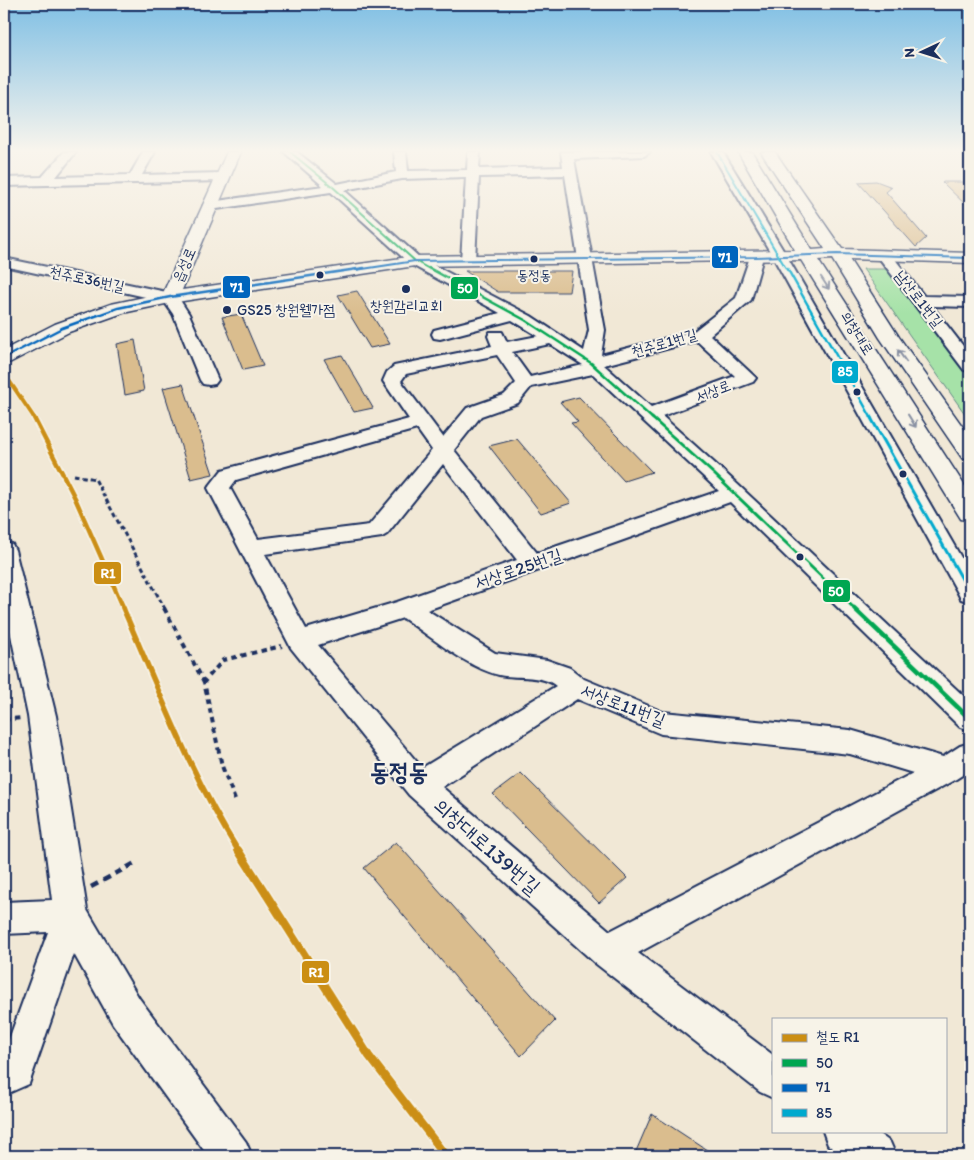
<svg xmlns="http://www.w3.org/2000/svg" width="974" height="1160" viewBox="0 0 974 1160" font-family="Itim,'Poor Story',sans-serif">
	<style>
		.green { fill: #a6e2a8; stroke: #608883 }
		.building { fill: #dabd8e; stroke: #1b2f5e }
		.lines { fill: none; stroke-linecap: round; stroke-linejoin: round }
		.minor-casing { stroke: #1b2f5e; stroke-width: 4 }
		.major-casing { stroke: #1b2f5e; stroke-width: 3 }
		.path-far2 { stroke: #1b2f5e; stroke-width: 3; stroke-dasharray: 4.5 3; stroke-linecap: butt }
		.path-far1 { stroke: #1b2f5e; stroke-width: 4; stroke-dasharray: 5.5 4.5; stroke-linecap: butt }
		.path { stroke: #1b2f5e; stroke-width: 4.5; stroke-dasharray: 8 5.5; stroke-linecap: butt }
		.minor { fill: #f7f3e8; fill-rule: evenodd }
		.major { fill: #f7f3e8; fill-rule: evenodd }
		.bus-1-far3-casing { stroke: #f7f3e8; stroke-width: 4 }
		.bus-1-far2-casing { stroke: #f7f3e8; stroke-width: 5 }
		.bus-1-far1-casing { stroke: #f7f3e8; stroke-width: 6 }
		.bus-1-casing { stroke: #f7f3e8; stroke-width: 8 }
		.bus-2-far1-casing { stroke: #f7f3e8; stroke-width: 4 }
		.bus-2-casing { stroke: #f7f3e8; stroke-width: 5 }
		.bus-3-far2-casing { stroke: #f7f3e8; stroke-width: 4 }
		.bus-3-far1-casing { stroke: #f7f3e8; stroke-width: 5 }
		.bus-3-casing { stroke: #f7f3e8; stroke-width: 6 }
		.bus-1-far3 { stroke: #00a651; stroke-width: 2 }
		.bus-1-far2 { stroke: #00a651; stroke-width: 2.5 }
		.bus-1-far1 { stroke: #00a651; stroke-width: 3 }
		.bus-1 { stroke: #00a651; stroke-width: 4.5 }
		.bus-2-far1 { stroke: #0065bd; stroke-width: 2 }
		.bus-2 { stroke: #0065bd; stroke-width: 2.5 }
		.bus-3-far2 { stroke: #00a9ce; stroke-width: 2 }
		.bus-3-far1 { stroke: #00a9ce; stroke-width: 2.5 }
		.bus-3 { stroke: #00a9ce; stroke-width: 3 }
		.rail-1-far3-casing { stroke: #f7f3e8; stroke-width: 6 }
		.rail-1-far2-casing { stroke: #f7f3e8; stroke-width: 8 }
		.rail-1-far1-casing { stroke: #f7f3e8; stroke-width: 9 }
		.rail-1-casing { stroke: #f7f3e8; stroke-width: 11 }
		.rail-1-far3 { stroke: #cb8e13; stroke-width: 4 }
		.rail-1-far2 { stroke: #cb8e13; stroke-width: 4.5 }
		.rail-1-far1 { stroke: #cb8e13; stroke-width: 5.5 }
		.rail-1 { stroke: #cb8e13; stroke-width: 8 }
		.oneway { stroke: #8991a3 }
		.bus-dot { fill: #1b2f5e; stroke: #f7f3e8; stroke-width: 2 }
		.labels { text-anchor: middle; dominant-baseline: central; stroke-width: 4; stroke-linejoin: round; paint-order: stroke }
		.far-bus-label { font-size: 14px; fill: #1b2f5e; stroke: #f7f3e8 }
		.far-street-label { font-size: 15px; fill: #1b2f5e; stroke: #f7f3e8 }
		.far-poi-label { font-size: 15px; fill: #1b2f5e; stroke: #f7f3e8 }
		.street-label { font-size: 18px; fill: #1b2f5e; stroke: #f7f3e8 }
		.near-street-label { font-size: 21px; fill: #1b2f5e; stroke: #f7f3e8 }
		.near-quarter-label { font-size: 24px; font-weight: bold; fill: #1b2f5e; stroke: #f7f3e8 }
		.line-badge { stroke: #f7f3e8; stroke-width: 2 }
		.badge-label { font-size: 14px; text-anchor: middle; font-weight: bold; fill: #fff }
	</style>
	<rect width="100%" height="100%" fill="#f1e8d6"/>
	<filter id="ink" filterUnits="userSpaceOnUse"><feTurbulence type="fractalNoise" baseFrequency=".02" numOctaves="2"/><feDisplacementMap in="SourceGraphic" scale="10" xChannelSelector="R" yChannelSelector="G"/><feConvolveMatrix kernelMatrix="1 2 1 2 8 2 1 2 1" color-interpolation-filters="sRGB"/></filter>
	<g filter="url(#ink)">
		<path class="green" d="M863,269h27l80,105v47z"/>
		<path class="building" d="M876,181l16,6 -6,5 40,46 -10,9 -58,-65z
			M942,182h28v27z
			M465,271h107l-3,21h-71z
			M357,291l33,53 -20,4 -32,-53z
			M241,314l22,52 -20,4 -21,-53z
			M135,340l9,51 -19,4 -8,-51z
			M342,355l31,53 -19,4 -30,-53z
			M183,384l30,90 -22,5 -28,-91z
			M579,397l73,75 -28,9 -53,-58 7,-1 -18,-20z
			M517,439l54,64 -30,10 -52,-67z
			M521,773l106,105 -28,25 -106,-109z
			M396,842l159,179 -34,35 -157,-188z
			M652,1114l64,42h-82z"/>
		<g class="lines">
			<g class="minor-casing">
				<path id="minor" d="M64,152h12l-20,25 74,-2 13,-23h12l-13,23 80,-2 6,4 -6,4 -218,5v-8l38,-1z
					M284,152h13l40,32 59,-12 -2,-20h12l2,19 59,-1 1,-18h12l-1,17 84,-2 -2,-15h89l-6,4 -70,3 31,171 -4,25 93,-24 42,-33 15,-44h10l2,3 -12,43 -41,35 46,43 -3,4 -91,34 59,53 249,233v28l-10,-3 -230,-225 -303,108 68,43 52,7 23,8 14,11 79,33 187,18 93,27 17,-11 10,-3v27l-14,9 -318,174 135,102v43l-13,-6 -165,-129 -186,-168 -118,-147 -83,-160 14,-18 187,-51 -26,-38 4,-9 7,-6 98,-20 -4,-10 2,-4h12l5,10 31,-6 -26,-16 -72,19 -6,-1 -2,-4 2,-4 66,-17 -90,-49 -79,-72 -121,18 -5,-1 -2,-3 2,-3 5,-1 113,-16zM565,175l24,155 -5,21 -53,-35 -111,-58 -76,-68 58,-11 64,-2 -5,84 2,3h10l2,-3 4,-84zM697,341l38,35 -84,31 -47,-42zM550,344l33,21 -53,12 -18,-25zM497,355l19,28 -12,12 -37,13 -24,29 -42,-56 5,-7zM593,374l126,117 -182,62 -83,-103 27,-34 37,-13 13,-16zM417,429l15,21 -63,75 -111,14 -28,-51 6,-8zM443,464l74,96 -120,42 -91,27 -41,-75 117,-17 5,-3zM403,618c27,18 65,50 96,57 17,4 43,-1 57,11l-134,82 -104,-123zM577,699l84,35 189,20 63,19 -303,158 -168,-144z
					M711,152h12l63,103 184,318v29l-9,-3 -3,-6 -186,-338z
					M885,252l5,1 34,43 46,1v10l-38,-1 38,49v16l-6,-1 -84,-111 -2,-3 2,-3z
					M4,258l172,36 13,20 29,66 -3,4 -6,1 -6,-1 -3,-4 -27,-66 -9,-13 -160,-35z
					M4,542l8,2 3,6 41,166 31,194 52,88 107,144 6,14h-44l-95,-132 -39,-70 -45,130 -25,11v-42l44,-121 -44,2v-32l48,-2 -24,-184 -24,-114z
					M823,1131h52l15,11 6,14h-53l-15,-11z"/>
			</g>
			<g class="major-casing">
				<path id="major" d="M227,152h14l-59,138 233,-34 380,-6 -57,-98h14l60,98 13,-1 -64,-97h14l67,97 128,4v10l-121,-4 50,78 71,100v23l-8,-2 -82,-120 -48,-79 -14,1 152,234v27l-9,-2 -160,-259 -386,6 -245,37 -47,10 -54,19 -58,30 -7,2v-14l51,-26 56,-20 52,-11z"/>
			</g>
			<path class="path-far2" d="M74,475l21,4 70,130"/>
			<path class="path-far1" d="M164,608l40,74
				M4,720l17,-2
				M235,800l-13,-34 -18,-84 19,-22 59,-14"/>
			<path class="path" d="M91,887l46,-25"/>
			<use href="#minor" class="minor"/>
			<use href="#major" class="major"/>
			<g class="bus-1-far3-casing">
				<path id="bus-1-far3" d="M290,152l44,36 81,73 16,9"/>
			</g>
			<g class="bus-1-far2-casing">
				<path id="bus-1-far2" d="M429,268l96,52 66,43 62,56"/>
			</g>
			<g class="bus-1-far1-casing">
				<path id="bus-1-far1" d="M652,418l62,56 141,135"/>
			</g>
			<g class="bus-1-casing">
				<path id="bus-1" d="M854,608l116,111"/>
			</g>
			<g class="bus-2-far1-casing">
				<path id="bus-2-far1" d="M356,270l59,-9 341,-4 81,-3 133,4"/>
			</g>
			<g class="bus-2-casing">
				<path id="bus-2" d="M4,358l58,-30 56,-20 52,-11 194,-29"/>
			</g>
			<g class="bus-3-far2-casing">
				<path id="bus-3-far2" d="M717,152l70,118"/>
			</g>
			<g class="bus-3-far1-casing">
				<path id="bus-3-far1" d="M787,268l85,151"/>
			</g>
			<g class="bus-3-casing">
				<path id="bus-3" d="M871,418l99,175"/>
			</g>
			<use href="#bus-1-far3" class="bus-1-far3"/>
			<use href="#bus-1-far2" class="bus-1-far2"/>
			<use href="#bus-1-far1" class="bus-1-far1"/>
			<use href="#bus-1" class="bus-1"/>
			<use href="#bus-2-far1" class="bus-2-far1"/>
			<use href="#bus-2" class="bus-2"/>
			<use href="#bus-3-far2" class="bus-3-far2"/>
			<use href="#bus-3-far1" class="bus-3-far1"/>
			<use href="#bus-3" class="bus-3"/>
			<g class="rail-1-far3-casing">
				<path id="rail-1-far3" d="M4,373l31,46"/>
			</g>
			<g class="rail-1-far2-casing">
				<path id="rail-1-far2" d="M34,418l41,80 49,111"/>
			</g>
			<g class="rail-1-far1-casing">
				<path id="rail-1-far1" d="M123,608c36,82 68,168 116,244"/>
			</g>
			<g class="rail-1-casing">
				<path id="rail-1" d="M238,850l131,206 77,100"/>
			</g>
			<use href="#rail-1-far3" class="rail-1-far3"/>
			<use href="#rail-1-far2" class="rail-1-far2"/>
			<use href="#rail-1-far1" class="rail-1-far1"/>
			<use href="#rail-1" class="rail-1"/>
		</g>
		<defs><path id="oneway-shaft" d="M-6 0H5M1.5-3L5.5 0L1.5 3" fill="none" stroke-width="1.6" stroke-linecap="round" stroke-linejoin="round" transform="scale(1.25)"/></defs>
		<g class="oneway">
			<use href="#oneway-shaft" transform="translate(825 283) rotate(57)"/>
			<use href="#oneway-shaft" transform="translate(902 356) rotate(-125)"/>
			<use href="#oneway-shaft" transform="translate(912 421) rotate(58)"/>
		</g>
	</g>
	<linearGradient id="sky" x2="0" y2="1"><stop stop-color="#7fbfe4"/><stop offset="0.48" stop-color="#f9f5ed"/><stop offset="1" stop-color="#f9f5ed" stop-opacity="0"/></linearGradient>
	<rect width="974" height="314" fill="url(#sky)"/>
	<g class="bus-dot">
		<circle cx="534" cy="259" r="4.5"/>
		<circle cx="320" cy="275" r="4.5"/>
		<circle cx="406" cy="289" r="5"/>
		<circle cx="227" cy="310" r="5"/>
		<circle cx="857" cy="392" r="4.5"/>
		<circle cx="903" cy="474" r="4.5"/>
		<circle cx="800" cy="557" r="4.5"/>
	</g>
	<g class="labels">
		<g class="far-bus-label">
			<text x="534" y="275">동정동</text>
		</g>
		<g class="far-street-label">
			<text transform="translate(184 265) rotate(-66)">읍성로</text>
			<text transform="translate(87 279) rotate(12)">천주로36번길</text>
			<text transform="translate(919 299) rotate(52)">남산로1번길</text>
			<text transform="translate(857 333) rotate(58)">의창대로</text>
			<text transform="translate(664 343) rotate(-16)">천주로1번길</text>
			<text transform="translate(713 391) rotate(-21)">서상로</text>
		</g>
		<g class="far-poi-label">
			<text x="406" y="306">창원감리교회</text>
			<text x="237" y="310" text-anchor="start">GS25 창원웰가점</text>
		</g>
		<g class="street-label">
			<text transform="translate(518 569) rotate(-19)">서상로25번길</text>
			<text transform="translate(623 705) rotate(21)">서상로11번길</text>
		</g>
		<g class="near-street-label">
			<text transform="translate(487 846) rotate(41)">의창대로139번길</text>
		</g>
		<g class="near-quarter-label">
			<text x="399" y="771">동정동</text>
		</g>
	</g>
	<g class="line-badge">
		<rect x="711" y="245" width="28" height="24" rx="5" fill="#0065bd"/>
		<rect x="222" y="275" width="29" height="24" rx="5" fill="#0065bd"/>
		<rect x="450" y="276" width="29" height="24" rx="5" fill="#00a651"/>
		<rect x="831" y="360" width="28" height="24" rx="5" fill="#00a9ce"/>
		<rect x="93" y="561" width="29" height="24" rx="5" fill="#cb8e13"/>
		<rect x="822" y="579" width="29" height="24" rx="5" fill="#00a651"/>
		<rect x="301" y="960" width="29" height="24" rx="5" fill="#cb8e13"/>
	</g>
	<g class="badge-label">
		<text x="725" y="262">71</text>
		<text x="237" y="292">71</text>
		<text x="465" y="293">50</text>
		<text x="845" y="376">85</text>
		<text x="108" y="578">R1</text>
		<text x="836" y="596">50</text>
		<text x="316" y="977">R1</text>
	</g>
	<rect width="974" height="1160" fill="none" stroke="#f7f3e8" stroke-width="20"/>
	<rect x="10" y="10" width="954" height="1140" fill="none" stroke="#1b2f5e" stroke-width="2" filter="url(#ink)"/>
	<rect x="772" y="1018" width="175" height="115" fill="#f7f3e8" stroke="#9fa5b1"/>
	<rect x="782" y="1034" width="25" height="8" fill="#cb8e13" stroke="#9fa5b1"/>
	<text x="816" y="1042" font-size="15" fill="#1b2f5e">철도 R1</text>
	<rect x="782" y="1059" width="25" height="8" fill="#00a651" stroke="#9fa5b1"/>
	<text x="816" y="1068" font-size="15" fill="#1b2f5e">50</text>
	<rect x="782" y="1084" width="25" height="8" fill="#0065bd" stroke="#9fa5b1"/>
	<text x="816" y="1092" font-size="15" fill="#1b2f5e">71</text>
	<rect x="782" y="1109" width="25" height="8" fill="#00a9ce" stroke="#9fa5b1"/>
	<text x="816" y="1118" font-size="15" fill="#1b2f5e">85</text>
	<g transform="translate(922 52) rotate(266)" stroke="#f7f3e8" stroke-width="4" paint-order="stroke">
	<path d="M0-4L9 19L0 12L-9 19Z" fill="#1b2f5e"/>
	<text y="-8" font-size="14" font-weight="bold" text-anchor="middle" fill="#1b2f5e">N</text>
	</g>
</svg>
